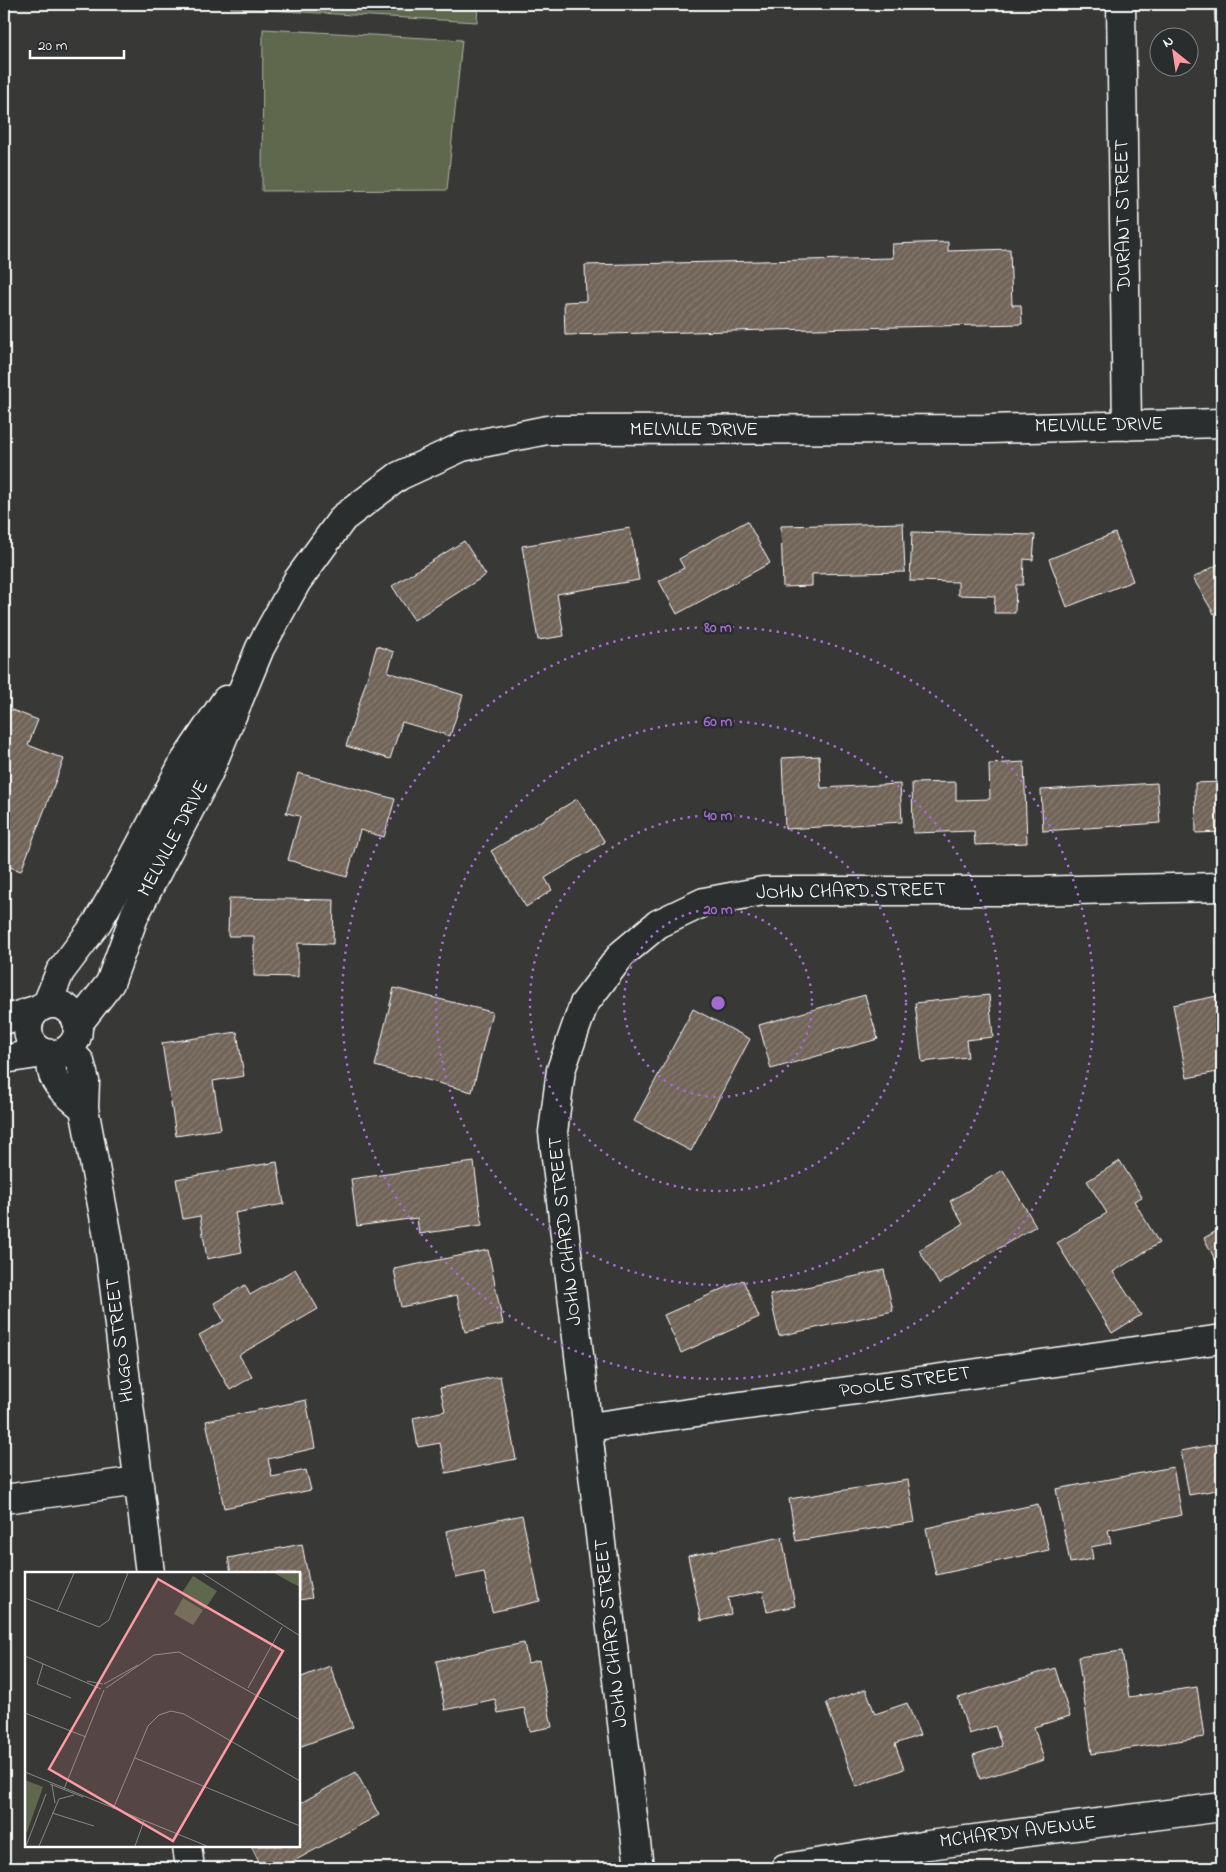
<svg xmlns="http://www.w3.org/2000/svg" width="1226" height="1872" viewBox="0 0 1226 1872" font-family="'Indie Flower',sans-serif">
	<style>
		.garden { fill: #5f674d; stroke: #afb3a6 }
		.building { fill: url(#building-hatch); stroke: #fff }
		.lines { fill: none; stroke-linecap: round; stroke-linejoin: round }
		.minor-casing { stroke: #fff; stroke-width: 31 }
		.minor { stroke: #2a2d2e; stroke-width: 28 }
		.ring { fill: none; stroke: #a36bd2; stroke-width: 2.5; stroke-dasharray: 2.5 5 }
		.labels { text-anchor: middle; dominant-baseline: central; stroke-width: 5; stroke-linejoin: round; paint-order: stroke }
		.street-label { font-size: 20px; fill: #fff; stroke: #2a2d2e }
		.inset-road { fill: none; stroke: #888886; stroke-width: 1 }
		.view { fill: #ff9aa2; fill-opacity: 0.15; stroke: #ff9aa2; stroke-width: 2.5 }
		.inset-edge { fill: none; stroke: #fff; stroke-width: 2.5 }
		.centre { fill: #a36bd2; stroke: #2a2d2e; stroke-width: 2.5 }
		.ring-label { font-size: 15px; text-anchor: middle; font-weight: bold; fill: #a36bd2; stroke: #2a2d2e; stroke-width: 5; stroke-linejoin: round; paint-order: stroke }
	</style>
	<defs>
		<pattern id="building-hatch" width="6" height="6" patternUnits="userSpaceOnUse" patternTransform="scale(1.25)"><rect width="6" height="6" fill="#716458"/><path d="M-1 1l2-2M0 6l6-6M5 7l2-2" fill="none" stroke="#867b71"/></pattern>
	</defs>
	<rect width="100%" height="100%" fill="#383836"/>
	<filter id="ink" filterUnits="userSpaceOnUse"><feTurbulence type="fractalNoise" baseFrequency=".02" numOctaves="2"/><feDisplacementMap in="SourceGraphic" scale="10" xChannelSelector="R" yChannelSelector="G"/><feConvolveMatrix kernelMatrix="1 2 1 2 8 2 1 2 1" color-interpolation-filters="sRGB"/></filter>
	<g filter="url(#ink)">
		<path class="garden" d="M231,4h247l-1,18 -246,-14z
			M263,29l199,11 -15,150 -185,1z"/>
		<path class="building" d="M1214,4h8v85h-3z
			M1222,184v33l-9,-30z
			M1222,231v19l-5,-17z
			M948,242v9l62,-2 2,56h9l1,19 -457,11 -1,-33 22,-1 -1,-36 308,-7 -1,-14z
			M747,521l23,42 -93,51 -18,-33 25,-13 -5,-9z
			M903,523l2,49 -93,2v12l-29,1 -2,-61z
			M630,528l9,52 -82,14 7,42 -26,4 -16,-94z
			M912,532l123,3 -2,25 -9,-1 -1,26h-7l-1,28h-21l1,-17 -37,-1v-13l-48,-1z
			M1115,533l18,48 -66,26 -18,-48z
			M464,541l22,34 -72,45 -22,-34z
			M1222,562v47l-8,5 -21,-36z
			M377,646l17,6 -6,20 75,23 -13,41 -48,-14 -12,37 -44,-13z
			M4,707l34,13 -10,25 36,14 -43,112 -17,-6z
			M819,756l2,32 79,-4 2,38 -117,7 -3,-71z
			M1024,762l3,81 -52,2 -1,-14 -61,2 -1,-50 44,-1v18l34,-1 -1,-35z
			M298,773l97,26 -11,38 -24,-7 -13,47 -59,-17 12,-44 -14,-3z
			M1222,782v50l-26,1 -1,-50z
			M1157,783l3,40 -117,8 -2,-41z
			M577,799l28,43 -60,36 7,12 -26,17 -35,-56z
			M229,898l105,2 -1,44 -35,-1v34l-44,-1v-40h-26z
			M394,988l98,24 -20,80 -97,-26z
			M865,995l13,44 -107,30 -12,-44z
			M989,995l4,42 -27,3 2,17 -46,5 -7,-59z
			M1222,995v76l-35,7 -14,-73z
			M693,1009l57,30 -59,112 -57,-30z
			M237,1032l7,44 -31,5 8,48 -45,7 -14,-93z
			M1120,1161l22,36 -8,4 25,42 -46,29 28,43 -29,18 -55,-90 50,-30 -20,-32z
			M277,1162l7,42 -49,9 7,39 -35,7 -7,-43 -17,3 -7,-40z
			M474,1162l8,63 -63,9 -2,-16 -60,8 -6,-47z
			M1003,1170l33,56 -97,58 -20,-34 44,-26 -13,-23z
			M1222,1228v45l-18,-35z
			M488,1250l15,74 -38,8 -8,-37 -56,12 -7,-38z
			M295,1269l23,40 -79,46 13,22 -22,13 -31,-55 25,-14 -10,-18 31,-18 5,10z
			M884,1270l9,41 -114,25 -9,-41z
			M743,1280l16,37 -78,36 -17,-38z
			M500,1376l16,83 -70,14 -6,-30 -22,4 -5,-29 32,-7 -5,-23z
			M306,1400l9,48 -47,11 4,18 34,-7 5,20 -87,18 -18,-87z
			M1222,1443v46l-33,6 -8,-44z
			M1173,1467l9,48 -74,15 3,13 -20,4 2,12 -23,4 -14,-74z
			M908,1480l7,42 -119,19 -7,-42z
			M1038,1504l11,46 -113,25 -10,-47z
			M522,1515l18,86 -48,11 -8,-40 -28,6 -10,-47z
			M782,1537l13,69 -28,6 -4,-21 -35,7 3,16 -30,7 -13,-65z
			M302,1544l10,54 -13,2v-27h-68l-3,-15z
			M524,1643l4,20 11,-3 13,67 -22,4 -6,-23 -26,5 -3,-14 -50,11 -9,-49z
			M1122,1651l7,46 68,-10 7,50 -112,17 -14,-97z
			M330,1666l23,61 -54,20v-69z
			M1055,1668l15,48 -36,11 10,33 -64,19 -7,-24 29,-9 -7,-20 -26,8 -11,-36z
			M866,1689l9,25 32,-11 13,32 -25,9 9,25 -48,18 -30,-84z
			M356,1772l23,43 -98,53h-19l-11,-22h48v-42z"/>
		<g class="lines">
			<g class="minor-casing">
				<path id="minor" d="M1121,4l6,422
					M28 1029a25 25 0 1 1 50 0a25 25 0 1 1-50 0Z
					M47,1004l13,-32 37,-49 27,-47 59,-112 43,-64
					M4,1020l34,-11
					M78,1024l32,-41 25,-69 73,-140 52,-126 37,-67 46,-63 56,-42 63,-29 85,-17 441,-1 234,-6
					M68,1049l12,13 5,19 -1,27 24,129 42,336
					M52,1054c0,5 -1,12 0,17 3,16 20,27 32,37
					M4,1059l40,-6
					M589,1427l633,-88
					M4,1499l134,-18
					M187,1846l3,22
					M639,1868l-86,-736 8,-62 23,-66 38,-50 36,-30 46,-22 59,-11h262l197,-4
					M785,1868l143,-23 294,-38"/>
			</g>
			<use href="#minor" class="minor"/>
		</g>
	</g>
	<g class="ring">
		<circle cx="718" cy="1003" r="94"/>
		<circle cx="718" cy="1003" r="188"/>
		<circle cx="718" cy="1003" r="282"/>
		<circle cx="718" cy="1003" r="376"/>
	</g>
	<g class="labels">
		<g class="street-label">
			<text transform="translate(1124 215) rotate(-91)">DURANT STREET</text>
			<text transform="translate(1099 426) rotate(-1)">MELVILLE DRIVE</text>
			<text x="694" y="430">MELVILLE DRIVE</text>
			<text transform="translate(174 839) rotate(-62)">MELVILLE DRIVE</text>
			<text transform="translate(851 892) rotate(-1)">JOHN CHARD STREET</text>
			<text transform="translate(566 1231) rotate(-96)">JOHN CHARD STREET</text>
			<text transform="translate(121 1340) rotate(-97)">HUGO STREET</text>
			<text transform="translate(905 1383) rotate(-8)">POOLE STREET</text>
			<text transform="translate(612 1633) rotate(-96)">JOHN CHARD STREET</text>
			<text transform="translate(1018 1833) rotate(-7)">MCHARDY AVENUE</text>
		</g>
	</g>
	<g transform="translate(25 1572)">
		<rect width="275" height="275" fill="#383836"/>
		<path d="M249,1h26v14l-10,-5z" fill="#5f674d"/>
		<path d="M168,4l24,15 -12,18 -24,-15zM158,26l20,12 -10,15 -19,-11zM0,208l18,7 -16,45 -2,-1z" fill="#5f674d"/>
		<path class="inset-road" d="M177,1l98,63M0,26l74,29 10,-7 19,-47M32,40l17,-39M0,84l76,33M18,92l-6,20 34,14M62,109l16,3M79,112l34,-19M81,116l48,-33 25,-3 121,68M223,116l34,-61M0,141l61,24M110,186l165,68M0,200l182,74M25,212l33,13M27,213l3,18M39,217l40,-99M88,237l35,-83 11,-11 12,-4 13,3 116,67M27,241l42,13M1,274l20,-52M14,274l20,-47 15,-4M110,274l9,-25"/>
		<path class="view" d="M133,7l125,72 -110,190 -124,-72z"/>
		<rect width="275" height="275" class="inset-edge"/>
	</g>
	<circle cx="718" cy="1003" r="8" class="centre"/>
	<g class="ring-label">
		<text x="718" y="632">80 m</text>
		<text x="718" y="726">60 m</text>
		<text x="718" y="820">40 m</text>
		<text x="718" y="914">20 m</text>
	</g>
	<rect width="1226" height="1872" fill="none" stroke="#2a2d2e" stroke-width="20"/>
	<rect x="10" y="10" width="1206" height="1852" fill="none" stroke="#fff" stroke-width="2" filter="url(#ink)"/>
	<g transform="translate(1174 52) rotate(330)"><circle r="24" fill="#2a2d2e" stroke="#7f8182"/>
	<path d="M0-4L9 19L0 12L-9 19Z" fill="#ff9aa2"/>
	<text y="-8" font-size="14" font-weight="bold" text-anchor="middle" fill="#ffffff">N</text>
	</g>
	<path d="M30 50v8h94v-8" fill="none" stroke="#ffffff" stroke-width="2.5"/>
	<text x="38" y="50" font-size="15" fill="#ffffff" stroke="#2a2d2e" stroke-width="4" paint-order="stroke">20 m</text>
</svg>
